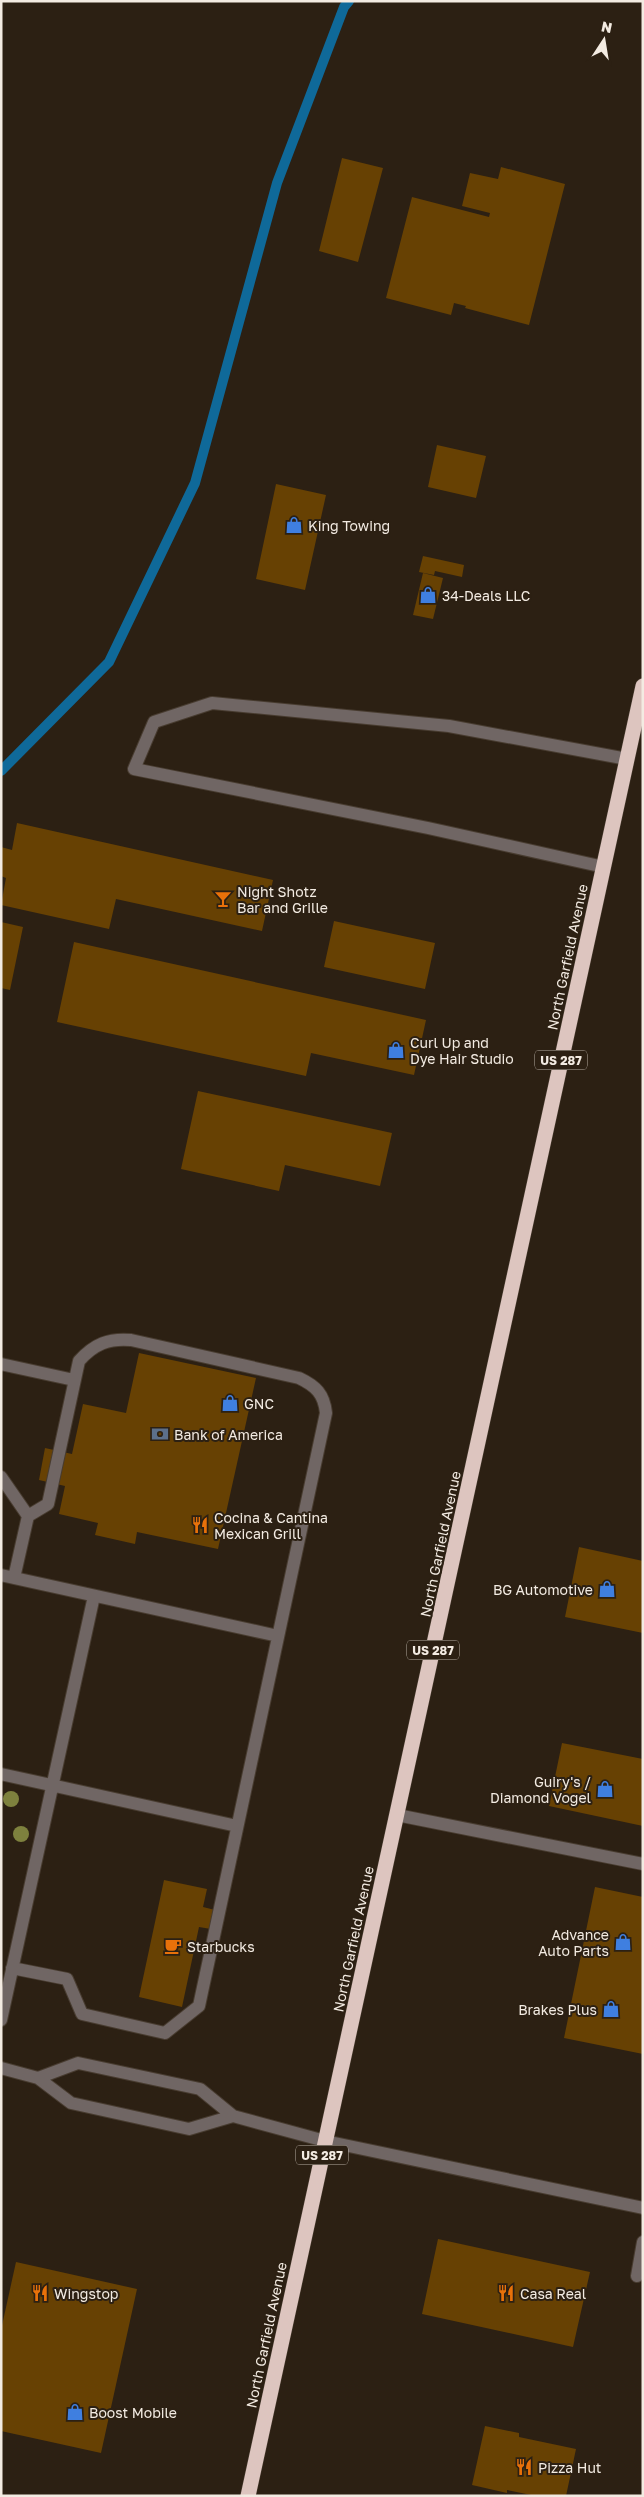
<svg xmlns="http://www.w3.org/2000/svg" width="644" height="2497" viewBox="0 0 644 2497" font-family="'Golos Text',sans-serif">
	<style>
		.lines { fill: none; stroke-linecap: round; stroke-linejoin: round }
		.stream { stroke: #0f6999; stroke-width: 10 }
		.building { fill: #674103 }
		.lane-casing { stroke: #483c30; stroke-width: 14 }
		.highway-casing { stroke: #483c30; stroke-width: 16 }
		.lane { stroke: #706664; stroke-width: 12 }
		.highway { stroke: #ddc5bf; stroke-width: 15 }
		.tree { fill: #7e813e }
		.labels { text-anchor: middle; dominant-baseline: central; stroke-width: 4; stroke-linejoin: round; paint-order: stroke }
		.shield { fill: #2c2013; stroke: #b7aea4; stroke-width: 1 }
		.shield-label { font-size: 12px; font-weight: bold; fill: #f3ebe2 }
		.poi-label { font-size: 14px; fill: #f3ebe2; stroke: #2c2013; text-anchor: start }
		.street-label { font-size: 14px; fill: #f3ebe2; stroke: #2c2013 }
	</style>
	<rect width="100%" height="100%" fill="#2c2013"/>
	<g class="lines">
		<path class="stream" d="M1,771l108,-109 86,-179 82,-300 67,-176 5,-6"/>
	</g>
	<path class="building" d="M342,158l41,10 -25,94 -39,-11z
		M501,167l64,17 -36,141 -64,-17 1,-2 -12,-3 -3,12 -65,-17 26,-101 77,20 1,-4 -28,-7 8,-33 28,6z
		M437,445l49,11 -10,42 -48,-11z
		M276,484l50,11 -21,95 -49,-11z
		M423,556l41,9 -2,12 -27,-6 -1,4 -15,-3z
		M423,573l20,5 -10,41 -20,-4z
		M17,823l256,57 -11,51 -146,-32 -7,30 -108,-24 5,-27 -5,-2v-29l11,3z
		M334,921l101,22 -10,46 -101,-22z
		M1,922l22,5 -13,63 -9,-2z
		M74,942l352,78 -12,55 -103,-22 -5,23 -249,-54z
		M198,1091l194,42 -12,53 -95,-21 -6,26 -98,-22z
		M139,1353l117,25 -38,171 -81,-17 -2,12 -40,-9 3,-12 -39,-9 6,-28 -26,-6 6,-32 27,6 11,-50 43,9z
		M579,1547l64,14v72l-78,-16z
		M562,1743l81,16v67l-94,-20z
		M164,1880l43,9 -4,18 12,3 -4,19 -12,-2 -17,80 -43,-10z
		M595,1887l48,10v157l-79,-16z
		M438,2239l152,33 -17,75 -151,-33z
		M16,2262l121,27 -36,164 -100,-22v-101z
		M485,2426l34,7v4l57,12 -10,47h-30l-29,-6v3l-35,-8z"/>
	<g class="lines">
		<g class="lane-casing">
			<path id="lane" d="M604,867l-176,-39 -294,-59 20,-47 58,-19 237,23 178,33
				M1,1364l73,16
				M1,1477l27,39 -14,62
				M1,1575l277,61
				M1,1774l236,52
				M397,1815l246,49
				M12,1968l55,11 15,35 83,19 34,-27 127,-593c-2,-19 -10,-27 -27,-35l-168,-38c-22,-2 -37,4 -52,21l-31,143 -20,12
				M1,2020l93,-424
				M1,2068l37,10 33,25 118,26 44,-13
				M38,2078l40,-15 122,26 33,27 92,25 318,67
				M637,2276l6,-34"/>
		</g>
		<g class="highway-casing">
			<path id="highway" d="M248,2496l395,-1810"/>
		</g>
		<use href="#lane" class="lane"/>
		<use href="#highway" class="highway"/>
	</g>
	<g class="tree">
		<circle cx="11" cy="1799" r="8"/>
		<circle cx="21" cy="1834" r="8"/>
	</g>
	<defs>
		<g id="shop-bare" transform="scale(1.35)"><path d="M-5-2.5h2.3a2.7 3.5 0 0 1 5.4 0H5L5.5 6h-11ZM-1.5-2.5h3a1.5 2.3 0 0 0-3 0Z" fill="#3f7fe0" stroke="#2c2013" stroke-width="2.5" paint-order="stroke"/></g>
		<g id="bar-bare" transform="scale(1.35)"><path d="M-6-5H6L.8 .8V4.5H3.5V6h-7V4.5H-.8V.8Z" fill="#e8710a" stroke="#2c2013" stroke-width="2.5" paint-order="stroke"/></g>
		<g id="bank-bare" transform="scale(1.35)"><path d="M-6-4H6V4H-6ZM0-2.3a2.3 2.3 0 1 0 0 4.6a2.3 2.3 0 1 0 0-4.6Z" fill="#5c6f8a" stroke="#2c2013" stroke-width="2.5" paint-order="stroke"/></g>
		<g id="restaurant-bare" transform="scale(1.35)"><path d="M-5-6h1v4h1v-4h1v4h1v-4h1v5L-1.5 .5V6h-2V.5L-5-1ZM5-6V6H3V1.5H1.5Q1.5-4 5-6Z" fill="#e8710a" stroke="#2c2013" stroke-width="2.5" paint-order="stroke"/></g>
		<g id="cafe-bare" transform="scale(1.35)"><path d="M-5.5-4.5H6V0H3Q3 3.5 0 3.5H-2.5Q-5.5 3.5-5.5 0ZM3-3.2v2h1.7v-2ZM-6 4.5H4V6H-6Z" fill="#e8710a" stroke="#2c2013" stroke-width="2.5" paint-order="stroke"/></g>
	</defs>
	<g fill-rule="evenodd">
		<use href="#shop-bare" x="294" y="525"/>
		<use href="#shop-bare" x="428" y="595"/>
		<use href="#bar-bare" x="223" y="899"/>
		<use href="#shop-bare" x="396" y="1050"/>
		<use href="#shop-bare" x="230" y="1403"/>
		<use href="#bank-bare" x="160" y="1434"/>
		<use href="#restaurant-bare" x="200" y="1525"/>
		<use href="#shop-bare" x="607" y="1589"/>
		<use href="#shop-bare" x="605" y="1789"/>
		<use href="#shop-bare" x="623" y="1942"/>
		<use href="#cafe-bare" x="173" y="1946"/>
		<use href="#shop-bare" x="611" y="2009"/>
		<use href="#restaurant-bare" x="40" y="2293"/>
		<use href="#restaurant-bare" x="506" y="2293"/>
		<use href="#shop-bare" x="75" y="2412"/>
		<use href="#restaurant-bare" x="524" y="2467"/>
	</g>
	<g class="labels">
		<g class="shield">
			<rect x="535" y="1050.5" width="52" height="19" rx="4"/>
			<rect x="407" y="1640.5" width="52" height="19" rx="4"/>
			<rect x="296" y="2145.5" width="52" height="19" rx="4"/>
		</g>
		<g class="shield-label">
			<text x="561" y="1060">US 287</text>
			<text x="433" y="1650">US 287</text>
			<text x="322" y="2155">US 287</text>
		</g>
		<g class="poi-label">
			<text x="308" y="525">King Towing</text>
			<text x="442" y="595">34-Deals LLC</text>
			<text x="237" y="891">Night Shotz<tspan x="237" dy="16">Bar and Grille</tspan></text>
			<text x="410" y="1042">Curl Up and<tspan x="410" dy="16">Dye Hair Studio</tspan></text>
			<text x="244" y="1403">GNC</text>
			<text x="174" y="1434">Bank of America</text>
			<text x="214" y="1517">Cocina &amp; Cantina<tspan x="214" dy="16">Mexican Grill</tspan></text>
			<text x="593" y="1589" text-anchor="end">BG Automotive</text>
			<text x="591" y="1781" text-anchor="end">Guiry's /<tspan x="591" dy="16">Diamond Vogel</tspan></text>
			<text x="609" y="1934" text-anchor="end">Advance<tspan x="609" dy="16">Auto Parts</tspan></text>
			<text x="187" y="1946">Starbucks</text>
			<text x="597" y="2009" text-anchor="end">Brakes Plus</text>
			<text x="54" y="2293">Wingstop</text>
			<text x="520" y="2293">Casa Real</text>
			<text x="89" y="2412">Boost Mobile</text>
			<text x="538" y="2467">Pizza Hut</text>
		</g>
		<g class="street-label">
			<text transform="translate(567 957) rotate(-78)">North Garfield Avenue</text>
			<text transform="translate(440 1544) rotate(-78)">North Garfield Avenue</text>
			<text transform="translate(353 1939) rotate(-78)">North Garfield Avenue</text>
			<text transform="translate(266 2335) rotate(-78)">North Garfield Avenue</text>
		</g>
	</g>
	<rect width="644" height="2497" fill="none" stroke="#f3ebe2" stroke-width="5"/>
	<g transform="translate(604 40) rotate(12)" stroke="#2c2013" stroke-width="4" paint-order="stroke">
	<path d="M0-4L9 19L0 12L-9 19Z" fill="#f3ebe2"/>
	<text y="-8" font-size="14" font-weight="bold" text-anchor="middle" fill="#f3ebe2">N</text>
	</g>
</svg>
